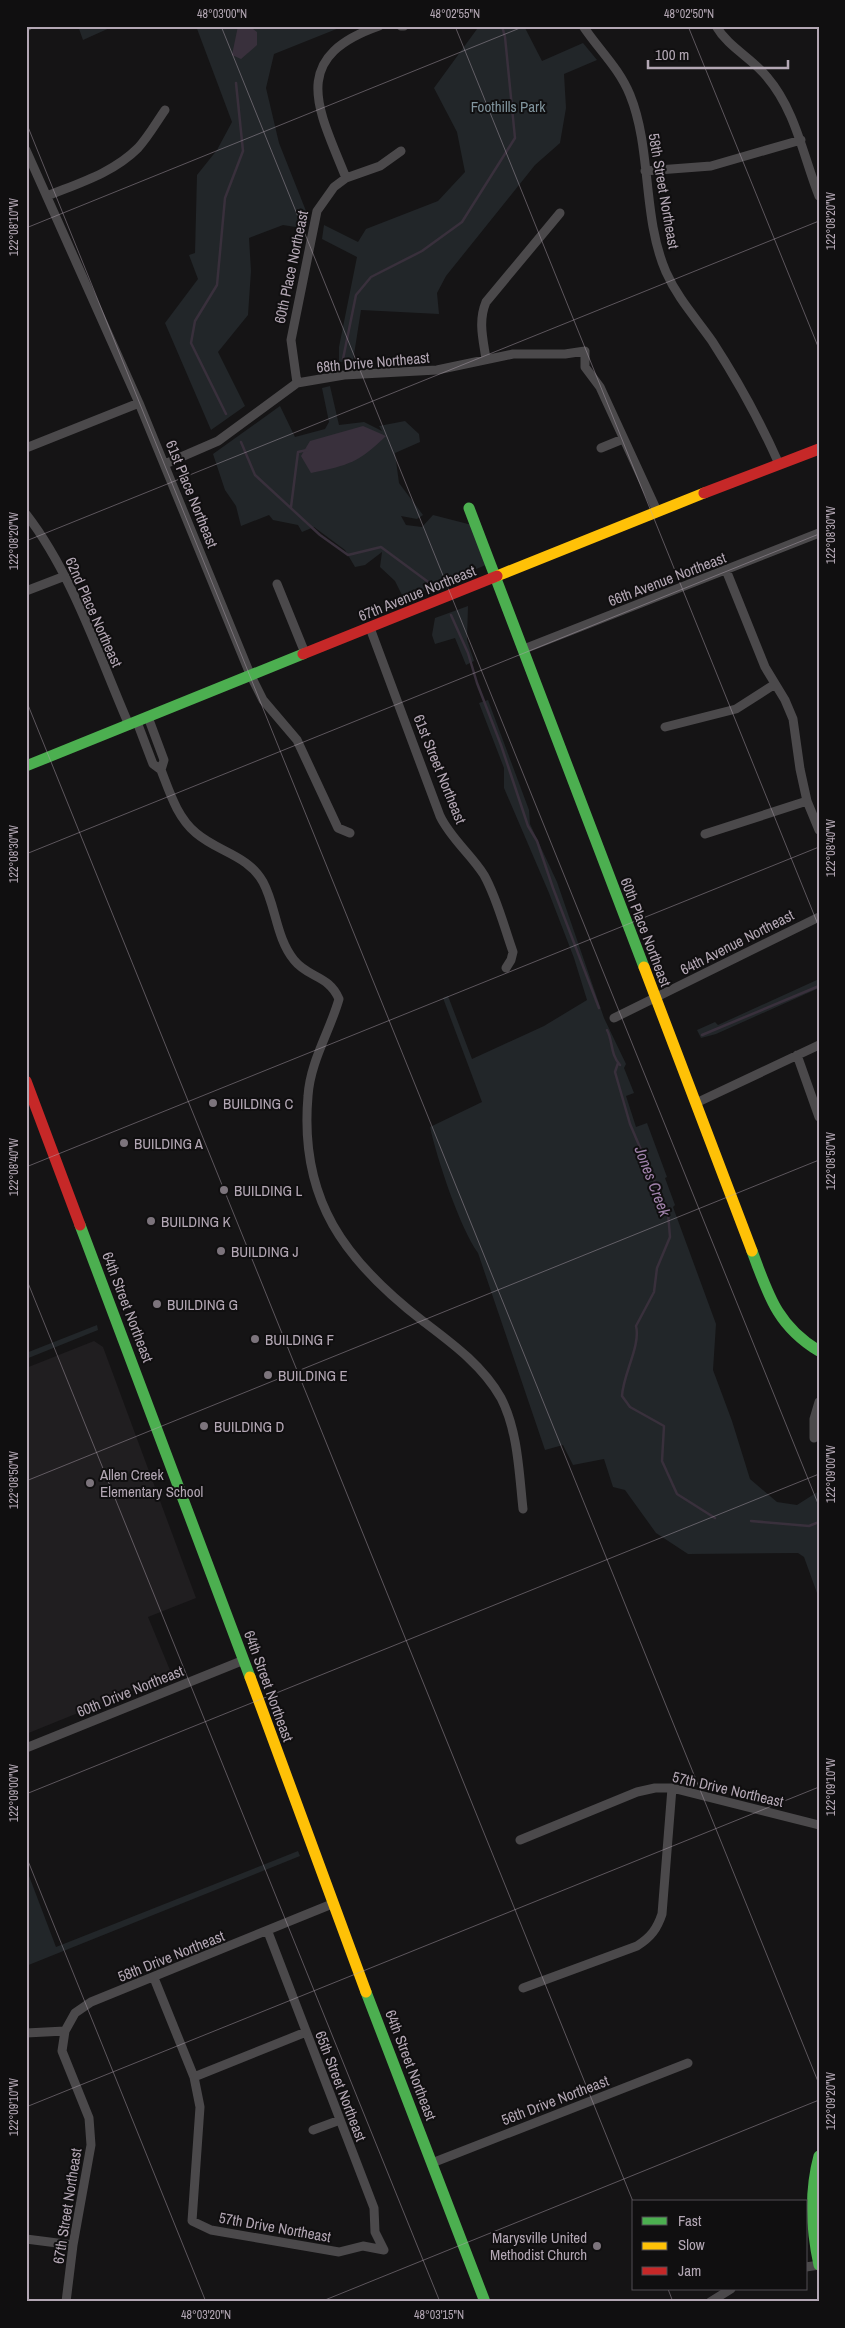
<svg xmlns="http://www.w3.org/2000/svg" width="845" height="2328" viewBox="0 0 845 2328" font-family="'Archivo Narrow',sans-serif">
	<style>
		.built { fill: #201e20 }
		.green { fill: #222629 }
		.water { fill: #39303c }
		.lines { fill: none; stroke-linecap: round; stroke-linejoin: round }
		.stream { stroke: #39303c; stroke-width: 2.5 }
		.street { stroke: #4b494b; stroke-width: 9 }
		.fast { stroke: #4caf50; stroke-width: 11 }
		.slow { stroke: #ffc107; stroke-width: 11 }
		.jam { stroke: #c62828; stroke-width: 11 }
		.ticks { fill: none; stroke: #b3a7b4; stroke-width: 1; stroke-opacity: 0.45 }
		.poi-dot { fill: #7c747c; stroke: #100f10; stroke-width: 2 }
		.labels { text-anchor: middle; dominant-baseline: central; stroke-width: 4; stroke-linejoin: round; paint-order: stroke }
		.park-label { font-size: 15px; fill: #80949d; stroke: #100f10 }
		.street-label { font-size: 15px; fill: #b3a7b4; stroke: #100f10 }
		.poi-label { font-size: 15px; fill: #b3a7b4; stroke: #100f10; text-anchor: start }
		.water-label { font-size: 16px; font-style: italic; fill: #a082ab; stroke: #100f10 }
		.neatline { fill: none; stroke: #b3a7b4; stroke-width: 2 }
		.ticks-label { font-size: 12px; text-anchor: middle; fill: #b3a7b4 }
	</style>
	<rect width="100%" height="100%" fill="#151415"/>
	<path class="built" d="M94,1341l9,6 93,251 -48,19 24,58 -146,59v-366z"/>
	<path class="green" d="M78,26h36l-31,14z
		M196,26h148l-70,28 -8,34 13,55 27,68 -4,17 -19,-3 -34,13 2,33 -3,44 -30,37 27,54 -34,24 -46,-107 33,-44 -9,-24 6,-2 2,-78 20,-25 15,-28z
		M476,26h48l18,35 41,-18 14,17 -33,14 2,34 -6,35 -25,22 -89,111 -9,17 2,21 -78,-4 -8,51 -14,1v-15l18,-90 -35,-18 2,-14 34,17 8,-13 72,-28 27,-29 -8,-40 -23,-44 43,-59z
		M330,386l9,39 25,-3 18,9 -3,-5 26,-5 14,13 1,8 -25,11 4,30 24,32 -6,4 -16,-3 5,9 16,2 11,-12 39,10 21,37 -89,37 -9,-18 -15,-14 2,-15 -17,13 -10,2 -10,-17 -31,-23 -12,5 -4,-7 -25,-5 -4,-5 -28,11 -5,-20 -11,-16 -12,-36 67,-48 15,31 30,-8 4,-7 -7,-34z
		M468,606l-1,34 7,21 -8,4 -11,-27 -20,6 -3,-9 3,-17z
		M488,700l41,110 1,14 27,58 47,136 22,46 -2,4 10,25 -8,3 10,31 11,-4 20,54 -2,1 10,27 -2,2 43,117 -3,46 19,51 18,58 27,23 20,3 22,-14 -2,102 -13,-36 -6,-4 -110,1 -32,-21 -31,-43 -12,-3 -9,-28 -31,6 -10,-20 -18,5 -67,-197c-18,-25 -41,-94 -48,-126l52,-25 -39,-104 5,-2 24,63 72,-33 43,-26 -13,-42 -25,-65 -45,-105v-20l-25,-65z
		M819,979v9l-103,46 -15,4 -4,-8 18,-8 3,3z
		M97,1325l1,5 -72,29v-6z
		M298,1851l2,5 -274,110v-98l30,79z"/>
	<path class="water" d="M238,26h11l8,6v13l-16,14 -9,-4z
		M363,426l23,10c-28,27 -37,29 -75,37l-10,-17 9,-15z"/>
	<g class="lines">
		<path class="stream" d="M343,359l13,-64 15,-18 51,-26 40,-29 53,-84 -10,-101 -3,-11
			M226,414l-35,-71 4,-22 22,-36 8,-87 18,-47 -7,-68
			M241,442l14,33 65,60 28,20 33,-8 54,40
			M291,507l7,-55 9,-2
			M451,615l17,38 9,30 24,62 27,81 9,15 16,47 46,120
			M607,1030c6,11 3,24 13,35
			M702,1035l117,-49
			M618,1063l-3,9 15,52 38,89 2,24 -13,31 -3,24 -18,34c5,19 -13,48 -14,70l8,11 34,19 -2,35 15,33 38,24
			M751,1521l58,5 10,-4"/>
		<path class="street" d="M401,26h3
			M583,26c16,24 36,42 47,69 22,54 12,122 36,177 12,27 30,46 46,69 26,40 48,80 67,123
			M716,26c12,21 36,32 51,51 29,34 36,79 52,119
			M26,27l2,-1
			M26,150l113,253 111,271 13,26 34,40 41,88 12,5
			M645,171l66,-5 90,-26
			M346,178l34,-12 21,-15
			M47,196c32,-13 66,-23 91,-48 10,-11 18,-25 27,-38
			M486,359c-3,-20 -8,-38 0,-57l74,-89
			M297,383l-6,-43 26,-129 17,-24 12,-9c-27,-68 -59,-120 33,-152
			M26,448l113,-45
			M601,448l22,-9
			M165,464l53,-23 79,-58 47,-8 93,-5 76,-16h52l20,-3v16l15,20 57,124
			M26,514c46,59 73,142 103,211
			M726,570l39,97 20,33 8,19 7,50 7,32 12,29
			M277,584l28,69
			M26,591l39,-15
			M370,628l70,188c11,23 31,38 44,59 13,23 20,52 29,77l-2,8 -5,8
			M524,649l295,-116
			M137,722l16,42 8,6 3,-10 -16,-43
			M665,727l71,-18 39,-25
			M161,770c9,23 16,47 35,63 22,19 52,22 67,49 13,24 13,56 31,78 14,18 35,15 45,39 -9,32 -29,63 -31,97 -9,104 37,165 116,226 29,22 59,44 77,76 17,33 18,75 22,111
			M705,834l102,-33
			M614,1018l205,-101
			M797,1055l22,62
			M696,1103l123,-58
			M814,1438v-19l5,-17
			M26,1748l218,-88
			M520,1840l117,-48 18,-4h17l147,37
			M268,1932l106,276 1,24 9,18
			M154,1978l40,99 6,30 -8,114 19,9 128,22 24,-6 21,4
			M523,1988l114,-42c14,-9 20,-17 25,-32l10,-126
			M65,2031l-3,20 27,67 2,27 -18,100 -7,57
			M26,2033l39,-2 10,-18 16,-11 241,-98
			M194,2077l112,-45
			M313,2130l27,-10
			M432,2163l256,-100
			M26,2239l47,6
			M806,2267l13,-2
			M710,2302l21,-13"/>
		<path class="fast" d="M469,508l175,459
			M26,766l277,-112
			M80,1225l170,452
			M752,1251c16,43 25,75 67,100
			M366,1992l119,310
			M819,2156c-10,37 -8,72 0,109"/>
		<path class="slow" d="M497,576l207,-83
			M644,967l108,284
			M250,1677l116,315"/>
		<path class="jam" d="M704,493l115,-44
			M303,654l194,-78
			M26,1081l54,144"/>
	</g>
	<path class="ticks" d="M221,26l598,1480M455,26l364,901M688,26l131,323M26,122l793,1962M26,228l499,-202M26,541l793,-320M26,700l608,1504M26,854l793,-320M26,1167l793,-320M26,1278l414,1024M26,1481l793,-321M26,1794l793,-320M26,1856l180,446M26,2107l793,-320M668,2289l5,13M320,2302l499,-202"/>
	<g class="poi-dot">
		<circle cx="213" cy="1103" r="5"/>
		<circle cx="124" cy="1143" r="5"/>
		<circle cx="224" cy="1190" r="5"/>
		<circle cx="151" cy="1221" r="5"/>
		<circle cx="221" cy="1251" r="5"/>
		<circle cx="157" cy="1304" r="5"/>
		<circle cx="255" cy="1339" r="5"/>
		<circle cx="268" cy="1375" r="5"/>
		<circle cx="204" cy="1426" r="5"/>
		<circle cx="90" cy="1483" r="5"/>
		<circle cx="597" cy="2246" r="5"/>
	</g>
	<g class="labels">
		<g class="park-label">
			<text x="508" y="106">Foothills Park</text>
		</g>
		<g class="street-label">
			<text transform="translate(664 191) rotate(80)">58th Street Northeast</text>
			<text transform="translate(291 267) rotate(-78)">60th Place Northeast</text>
			<text transform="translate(373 362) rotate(-5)">68th Drive Northeast</text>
			<text transform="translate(192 494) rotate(68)">61st Place Northeast</text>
			<text transform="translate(667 579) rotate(-21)">66th Avenue Northeast</text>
			<text transform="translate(417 593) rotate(-22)">67th Avenue Northeast</text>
			<text transform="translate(94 612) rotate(66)">62nd Place Northeast</text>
			<text transform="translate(440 769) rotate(68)">61st Street Northeast</text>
			<text transform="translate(646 932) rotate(69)">60th Place Northeast</text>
			<text transform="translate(737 942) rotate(-27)">64th Avenue Northeast</text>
			<text transform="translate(128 1307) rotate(69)">64th Street Northeast</text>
			<text transform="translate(269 1686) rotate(70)">64th Street Northeast</text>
			<text transform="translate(130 1691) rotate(-22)">60th Drive Northeast</text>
			<text transform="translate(728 1789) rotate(13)">57th Drive Northeast</text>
			<text transform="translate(171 1956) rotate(-22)">58th Drive Northeast</text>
			<text transform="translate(411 2065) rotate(69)">64th Street Northeast</text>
			<text transform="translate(341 2086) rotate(69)">65th Street Northeast</text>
			<text transform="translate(555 2100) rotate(-21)">56th Drive Northeast</text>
			<text transform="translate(67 2206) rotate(-81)">67th Street Northeast</text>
			<text transform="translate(275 2227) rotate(10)">57th Drive Northeast</text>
		</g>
		<g class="poi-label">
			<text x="223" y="1103">BUILDING C</text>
			<text x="134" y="1143">BUILDING A</text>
			<text x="234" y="1190">BUILDING L</text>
			<text x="161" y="1221">BUILDING K</text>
			<text x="231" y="1251">BUILDING J</text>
			<text x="167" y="1304">BUILDING G</text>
			<text x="265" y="1339">BUILDING F</text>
			<text x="278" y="1375">BUILDING E</text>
			<text x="214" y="1426">BUILDING D</text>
			<text x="100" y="1474">Allen Creek<tspan x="100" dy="17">Elementary School</tspan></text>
			<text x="587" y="2237" text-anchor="end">Marysville United<tspan x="587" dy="17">Methodist Church</tspan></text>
		</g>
		<g class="water-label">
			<text transform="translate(653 1181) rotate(69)">Jones Creek</text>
		</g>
	</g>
	<rect width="845" height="2328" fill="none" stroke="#100f10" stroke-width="55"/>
	<rect x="632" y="2200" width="175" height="90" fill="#100f10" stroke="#514c52"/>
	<rect x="642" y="2217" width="25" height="8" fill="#4caf50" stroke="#514c52"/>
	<text x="678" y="2226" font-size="15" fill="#b3a7b4">Fast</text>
	<rect x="642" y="2242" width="25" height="8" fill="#ffc107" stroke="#514c52"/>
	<text x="678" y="2250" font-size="15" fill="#b3a7b4">Slow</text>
	<rect x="642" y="2267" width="25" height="8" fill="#c62828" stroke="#514c52"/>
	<text x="678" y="2276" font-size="15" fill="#b3a7b4">Jam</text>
	<path d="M648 60v8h140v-8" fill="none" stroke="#b3a7b4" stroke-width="2.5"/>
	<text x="655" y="60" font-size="15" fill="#b3a7b4" stroke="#100f10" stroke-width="4" paint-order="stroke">100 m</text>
	<rect x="28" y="28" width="790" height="2272" class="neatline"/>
	<g class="ticks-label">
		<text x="222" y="18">48°03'00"N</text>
		<text x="455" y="18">48°02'55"N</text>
		<text x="689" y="18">48°02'50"N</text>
		<text transform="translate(831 221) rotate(-90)" y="4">122°08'20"W</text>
		<text transform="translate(14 227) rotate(-90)" y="4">122°08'10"W</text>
		<text transform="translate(831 535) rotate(-90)" y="4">122°08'30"W</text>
		<text transform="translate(14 541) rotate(-90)" y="4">122°08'20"W</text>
		<text transform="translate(831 848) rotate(-90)" y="4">122°08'40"W</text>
		<text transform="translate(14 854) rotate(-90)" y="4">122°08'30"W</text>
		<text transform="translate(831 1161) rotate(-90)" y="4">122°08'50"W</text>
		<text transform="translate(14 1167) rotate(-90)" y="4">122°08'40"W</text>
		<text transform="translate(831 1474) rotate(-90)" y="4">122°09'00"W</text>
		<text transform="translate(14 1480) rotate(-90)" y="4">122°08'50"W</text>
		<text transform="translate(831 1787) rotate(-90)" y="4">122°09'10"W</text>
		<text transform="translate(14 1793) rotate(-90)" y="4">122°09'00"W</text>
		<text transform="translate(831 2101) rotate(-90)" y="4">122°09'20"W</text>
		<text transform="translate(14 2107) rotate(-90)" y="4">122°09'10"W</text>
		<text x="206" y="2319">48°03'20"N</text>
		<text x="439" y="2319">48°03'15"N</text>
	</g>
</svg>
